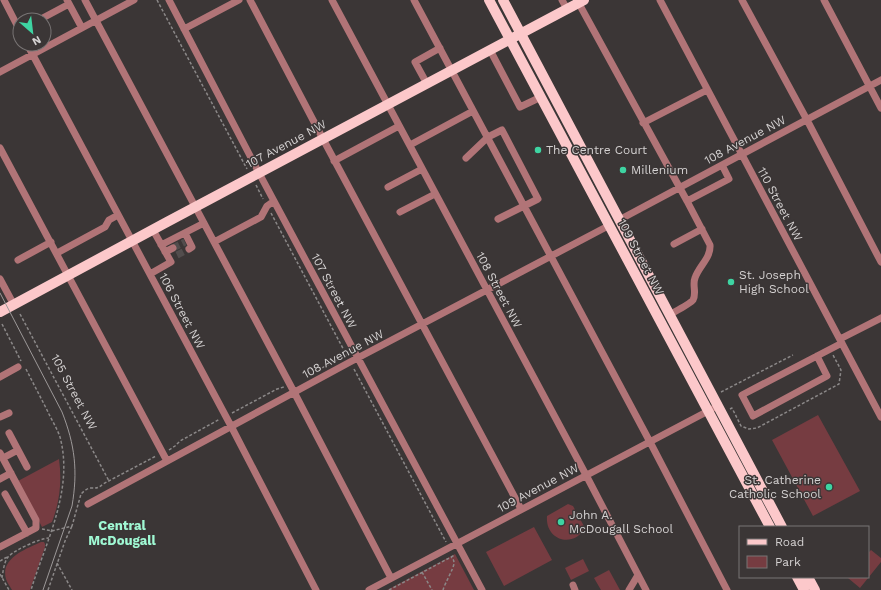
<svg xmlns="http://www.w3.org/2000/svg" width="881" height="590" viewBox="0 0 881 590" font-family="'Work Sans',sans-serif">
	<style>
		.green { fill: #763c41 }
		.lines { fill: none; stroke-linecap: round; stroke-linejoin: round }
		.minor-tunnel { stroke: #524d4d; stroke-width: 7; stroke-dasharray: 7 3.5; stroke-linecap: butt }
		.path { stroke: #8b8888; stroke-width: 1.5; stroke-dasharray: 3 2; stroke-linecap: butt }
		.minor { stroke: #b17477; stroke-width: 7 }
		.major { stroke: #fcc8ca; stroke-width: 10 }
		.tram { stroke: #9d9999; stroke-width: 1 }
		.poi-dot { fill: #3ed4a2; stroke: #3b3636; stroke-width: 1.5 }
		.labels { text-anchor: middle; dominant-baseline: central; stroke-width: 3; stroke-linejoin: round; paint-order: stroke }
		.street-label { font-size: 12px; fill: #d4d1d1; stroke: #3b3636 }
		.poi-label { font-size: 12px; fill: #d4d1d1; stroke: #3b3636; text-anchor: start }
		.neighbourhood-label { font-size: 13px; font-weight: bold; fill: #a0f9d4; stroke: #3b3636 }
	</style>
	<rect width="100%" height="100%" fill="#3b3636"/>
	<path class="green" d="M818,415l42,76 -47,25 -41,-76z
		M59,459c3,22 1,42 -7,63l-10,5 -24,-46z
		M568,504l5,2 12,22c-12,21 -40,12 -38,-12z
		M534,527l18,33 -48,26 -18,-34z
		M41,542h3l1,2v3l-15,43h-18c-2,-4 -5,-7 -6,-11 -6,-21 20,-30 35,-37z
		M871,550l10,8v4l-21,26 -12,-10 1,-1h19v-24z
		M455,554l19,36h-87z
		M583,559l6,12 -18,9 -6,-12z
		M609,570l11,20h-19l-7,-12z"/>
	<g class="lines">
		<path class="minor-tunnel" d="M173,248l12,-6
			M177,255l12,-6"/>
		<path class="path" d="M157,0l90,169
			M256,185l7,14
			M271,213l76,143
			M20,314l89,167
			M2,324l19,37
			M26,369c7,14 14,27 21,41 4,9 10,18 13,27 14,53 -14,104 -29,153
			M354,369l92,173
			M309,375l37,-20
			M721,392l72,-37
			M730,409l2,-1 9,18 8,3 8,-1 82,-44 2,-14 -8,-15
			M232,413l45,-24 7,-2
			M169,450l6,-4 5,-5 40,-22
			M42,529l10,2 20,-5 9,-32c2,-2 5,-5 9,-6 5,0 8,1 13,-4l53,-28
			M0,561l7,-4
			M57,563l15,27
			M422,572l10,18
			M0,574l9,16
			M2,578c1,-6 2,-16 6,-21 6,-7 33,-19 41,-19
			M48,590l17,-49 7,-15
			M389,590l64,-34 -1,-2
			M443,590c2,-7 11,-22 11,-27 0,-3 -1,-4 -3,-6"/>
		<path class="minor" d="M4,0l16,31
			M67,0l15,28
			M85,0l209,392 97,186
			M169,0l90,173 223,417
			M250,0l73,139 198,370
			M332,0l254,475 60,115
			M414,0l236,442 77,148
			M562,0l5,9
			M577,0l110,201
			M660,0l221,417
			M742,0l65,120 74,142
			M824,0l57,108
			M39,20l30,-16
			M184,29l55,-29
			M27,44l204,382 85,164
			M490,50l30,57 21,-10
			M0,72l134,-72
			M427,84l-12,-22 25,-14
			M643,123l64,-33
			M410,145l63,-34
			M0,148l167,313
			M466,158l22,-21 14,-7 36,69 -40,20
			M334,161l65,-35
			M388,187l34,-18
			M400,212l35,-18
			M619,220l262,-140
			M185,233l7,14 -3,2
			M214,242l47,-25 6,-11 7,-5
			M674,244l28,-15
			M161,245l43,-22
			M165,252l8,-4
			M57,253l48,-26 4,-7 9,-5
			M18,260l33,-18
			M150,274l21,-12 -18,-32
			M0,279l14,26
			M669,315c5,-3 21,-11 24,-15 4,-7 -1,-15 2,-22 4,-12 16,-20 15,-33l-23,-44 42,-22 -7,-14
			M840,339l41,-21
			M817,356l10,20 -74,40 -11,-21 100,-52
			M0,377l18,-10
			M0,417l9,-4
			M9,433l9,17
			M0,453l36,67v8l-36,19
			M3,458l15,-8 9,17
			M0,479l11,-6
			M5,494l22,39
			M88,504l262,-142 260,-137
			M573,585l2,5
			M369,590l343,-181
			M629,590l9,-15"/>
		<path class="major" d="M489,0l281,527
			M503,0l279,527
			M0,312l167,-90 417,-222
			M797,577l7,13
			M808,577l7,13"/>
		<path class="tram" d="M0,293l62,119c13,33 16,59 10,94l-29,84"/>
	</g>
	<g class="poi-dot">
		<circle cx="538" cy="150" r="4"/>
		<circle cx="623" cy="170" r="4"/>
		<circle cx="731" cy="282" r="4"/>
		<circle cx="829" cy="487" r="4"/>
		<circle cx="561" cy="522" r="4"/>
	</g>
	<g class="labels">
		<g class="street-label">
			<text transform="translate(745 140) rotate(-28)">108 Avenue NW</text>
			<text transform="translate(286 144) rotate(-28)">107 Avenue NW</text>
			<text transform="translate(780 204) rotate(62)">110 Street NW</text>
			<text transform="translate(641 257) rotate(62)">109 Street NW</text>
			<text transform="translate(499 290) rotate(62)">108 Street NW</text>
			<text transform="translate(334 291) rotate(62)">107 Street NW</text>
			<text transform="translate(182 311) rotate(62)">106 Street NW</text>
			<text transform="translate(343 354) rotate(-28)">108 Avenue NW</text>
			<text transform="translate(74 392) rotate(62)">105 Street NW</text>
			<text transform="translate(538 488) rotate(-28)">109 Avenue NW</text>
		</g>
		<g class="poi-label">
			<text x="546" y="150">The Centre Court</text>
			<text x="631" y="170">Millenium</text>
			<text x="739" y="275">St. Joseph<tspan x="739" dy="14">High School</tspan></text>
			<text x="821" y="480" text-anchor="end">St. Catherine<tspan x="821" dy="14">Catholic School</tspan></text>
			<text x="569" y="515">John A.<tspan x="569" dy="14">McDougall School</tspan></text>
		</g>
		<g class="neighbourhood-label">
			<text x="122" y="525">Central<tspan x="122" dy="15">McDougall</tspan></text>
		</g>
	</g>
	<rect x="739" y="526" width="130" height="52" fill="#3b3636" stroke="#787474"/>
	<rect x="747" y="539" width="20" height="6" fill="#fcc8ca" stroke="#787474"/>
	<text x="775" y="546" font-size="12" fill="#d4d1d1">Road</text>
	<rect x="747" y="556" width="20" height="12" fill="#763c41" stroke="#787474"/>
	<text x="775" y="566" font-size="12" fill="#d4d1d1">Park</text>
	<g transform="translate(32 32) rotate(152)"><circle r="19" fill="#3b3636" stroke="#787474"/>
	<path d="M0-3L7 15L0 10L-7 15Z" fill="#3ed4a2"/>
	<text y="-6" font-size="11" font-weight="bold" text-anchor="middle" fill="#d4d1d1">N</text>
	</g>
</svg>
